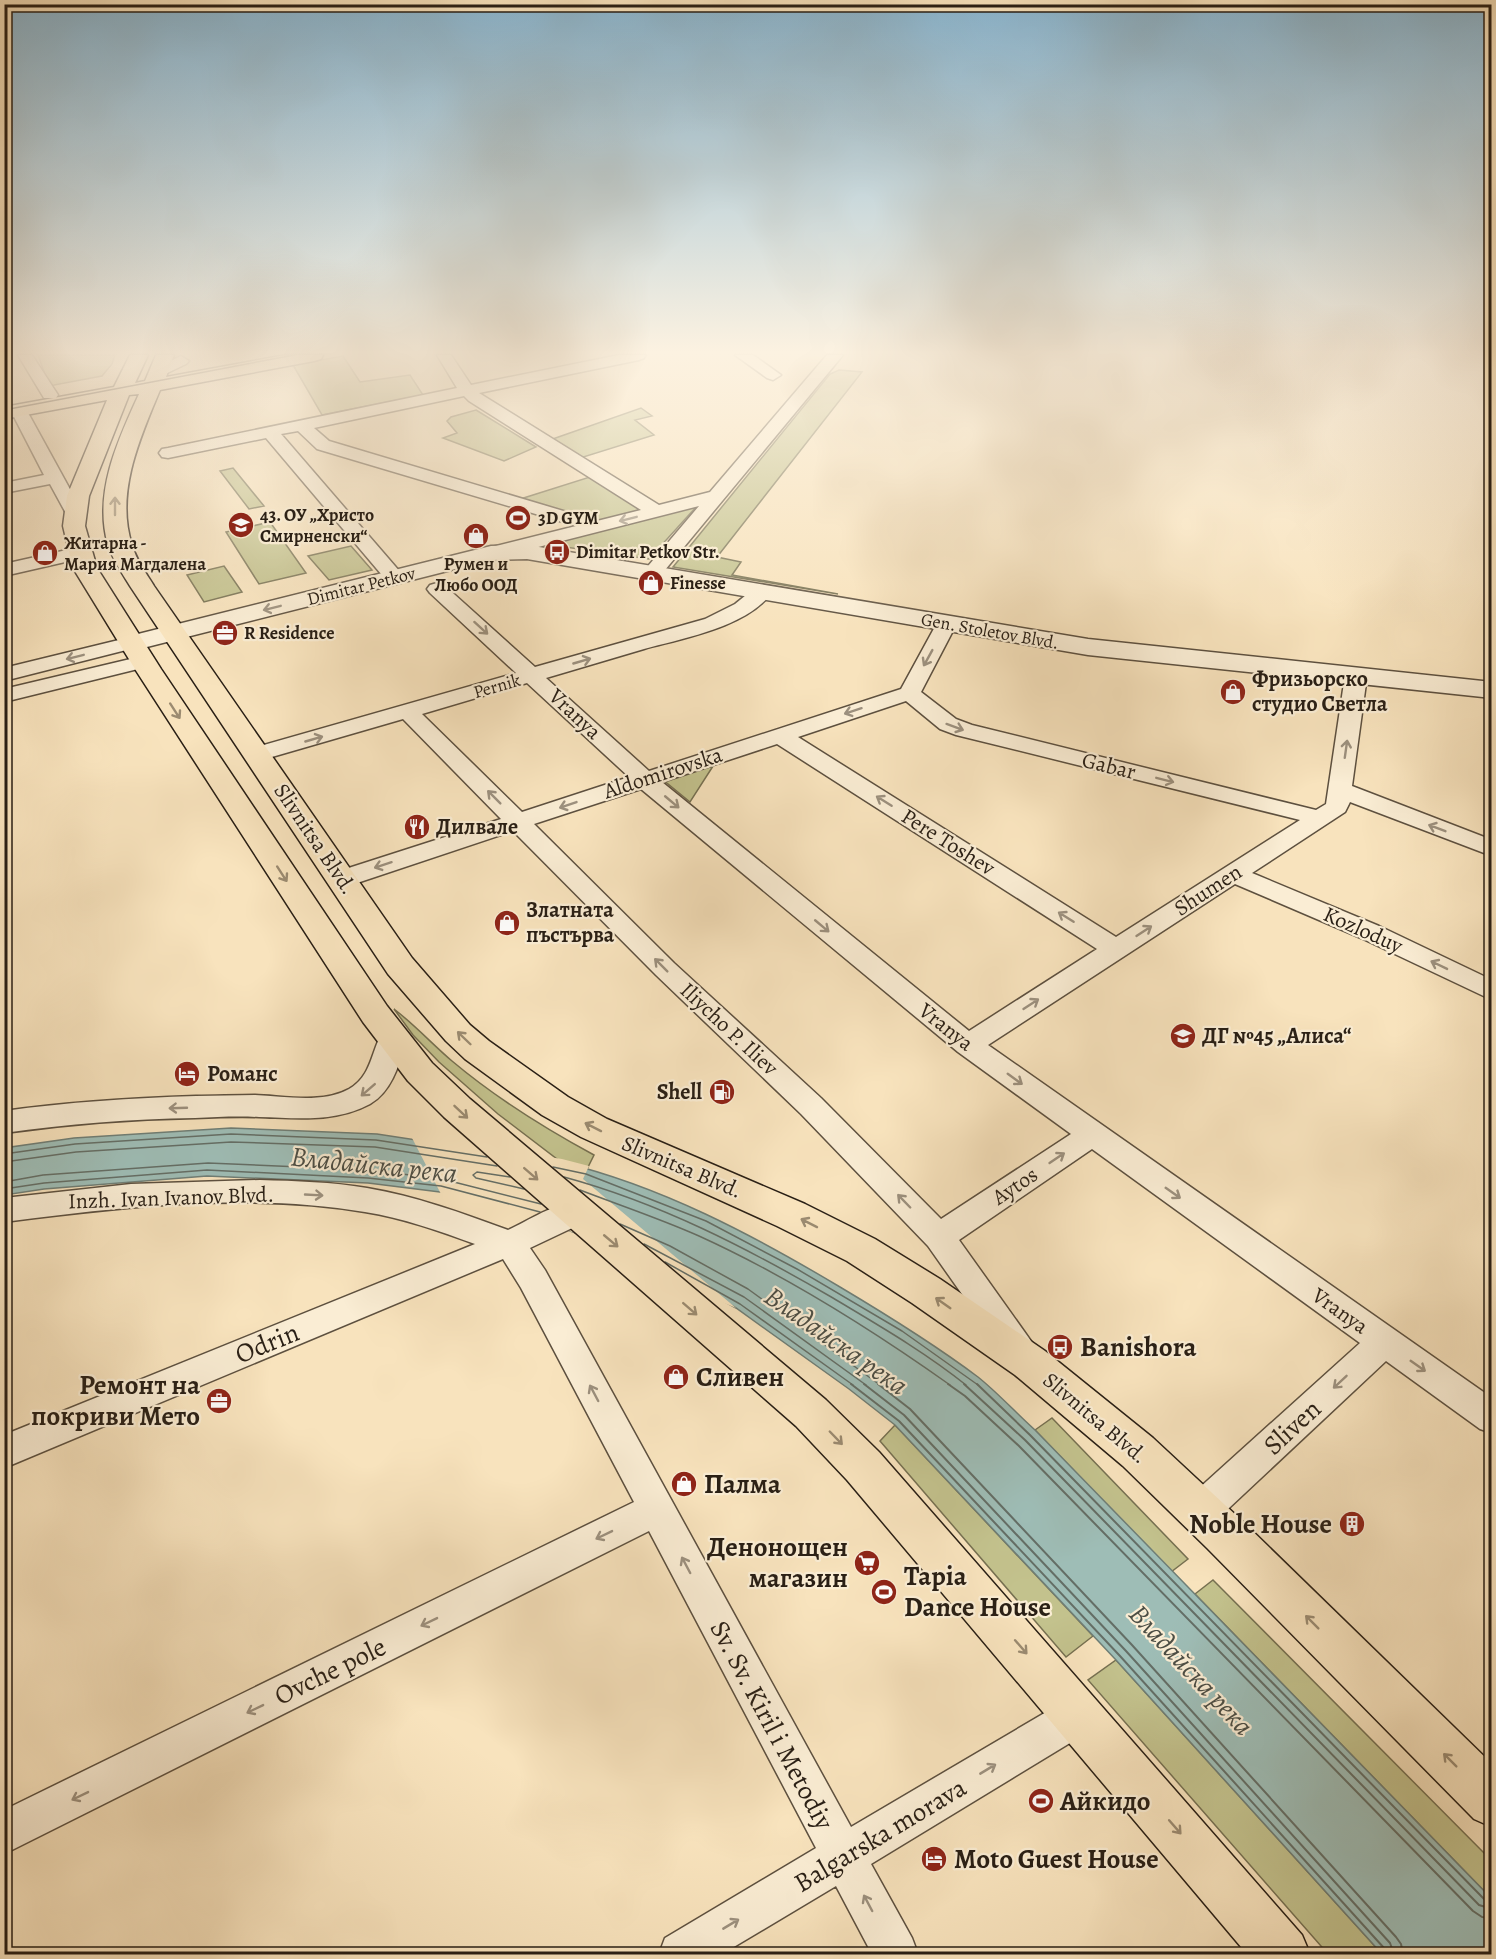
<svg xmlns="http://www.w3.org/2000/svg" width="1496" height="1959" viewBox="0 0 1496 1959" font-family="Alegreya,serif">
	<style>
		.green { fill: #c3c28d; stroke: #767051; stroke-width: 1.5 }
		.water { fill: #9ebdb6; stroke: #6f7e76; stroke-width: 1.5 }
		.pier { fill: #f8e3bd }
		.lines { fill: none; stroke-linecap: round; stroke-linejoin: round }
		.shore-far1 { stroke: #646e66; stroke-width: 1.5 }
		.shore { stroke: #646e66; stroke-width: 2 }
		.minor-casing { stroke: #5d503f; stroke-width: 3 }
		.tertiary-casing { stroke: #5d503f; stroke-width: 3 }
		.primary-casing { stroke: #291f15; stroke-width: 3 }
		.minor { fill: #faedd4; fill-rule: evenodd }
		.tertiary { fill: #faedd4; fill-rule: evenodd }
		.primary { fill: #f8e3bd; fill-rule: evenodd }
		.tram { stroke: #291f15; stroke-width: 1.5 }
		.oneway { stroke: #9b8b71 }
		.oneway2 { stroke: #9c907e }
		.labels { text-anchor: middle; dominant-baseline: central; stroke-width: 4.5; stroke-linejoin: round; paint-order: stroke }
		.far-poi-label { font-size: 18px; font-weight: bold; fill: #291f15; stroke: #faedd4; text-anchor: start }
		.far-street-label { font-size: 18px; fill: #291f15; stroke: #faedd4 }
		.poi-label { font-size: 22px; font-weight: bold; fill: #291f15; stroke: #faedd4; text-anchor: start }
		.street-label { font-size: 22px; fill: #291f15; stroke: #faedd4 }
		.near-street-label { font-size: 27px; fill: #291f15; stroke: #faedd4 }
		.near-poi-label { font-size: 27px; font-weight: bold; fill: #291f15; stroke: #faedd4; text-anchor: start }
		.near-water-label { font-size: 28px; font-style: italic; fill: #4c4e45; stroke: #faedd4 }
	</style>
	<rect width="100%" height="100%" fill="#f8e3bd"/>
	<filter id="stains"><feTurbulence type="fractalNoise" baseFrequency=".00333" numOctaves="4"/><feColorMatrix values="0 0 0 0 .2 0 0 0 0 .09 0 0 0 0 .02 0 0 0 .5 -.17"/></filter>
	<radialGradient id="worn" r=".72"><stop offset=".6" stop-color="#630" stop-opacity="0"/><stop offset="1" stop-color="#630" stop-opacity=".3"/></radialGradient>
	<path class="green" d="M38,355h77l-3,9 -10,12 -53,10z
		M343,356l17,26 50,-7 13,20 -101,20 -29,-50z
		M839,370l23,2 -145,185 24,5 -9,13 106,19 -165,-27 157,-193z
		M641,408l11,8 -17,4 19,15 -77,24 -30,-18z
		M476,410l60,37 -32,14 -61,-23 14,-5 -10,-12 4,-4z
		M233,468l31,38 -15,3 -29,-38z
		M593,476l54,35 -49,12 -84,-22z
		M697,506l-48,53 -105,-15z
		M270,522l36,51 -47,11 -33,-52z
		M351,546l21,24 -43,10 -21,-24z
		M224,566l18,26 -38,10 -17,-27z
		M715,763l-25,39 -28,-23z
		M394,1009c21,16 38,35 58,52 44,37 92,67 142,94l-7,14 -26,-7 -63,-48 -59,-52 -26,-27z
		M1052,1418l136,141 -17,13 -136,-142z
		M895,1425l198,211 -27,21 -186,-216z
		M1213,1580l278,280v38l-296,-304z
		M1116,1660l266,294h-54l-240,-274z"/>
	<path class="water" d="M231,1128l146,6 184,28c100,24 192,73 279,125 47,28 94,57 138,90 20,16 38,36 57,53l456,468v56h-109l-266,-294 -221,-235 -46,-36 -113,-81 -76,-42 -141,-55 -79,-19 -72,-9 -161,-7 -163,13 -39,6 -1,-47 70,-10z"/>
	<path class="pier" d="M411,1136l151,23 27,7 -6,13 153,129 -24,-10 -54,-29 -74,-33 -66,-22 -76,-18z"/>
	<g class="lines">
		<path class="shore-far1" d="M4,1154l71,-10 156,-10 145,6 111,17
			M4,1162l72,-10 155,-10 144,5 122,19
			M553,1167l33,7 120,47 91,48 105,62 76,54
			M510,1177l-33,-5 -4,3 3,3 48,11
			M564,1177c96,26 183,71 269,121 45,27 92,54 133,87
			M4,1182l39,-7 165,-12 162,7 72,9 99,25
			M4,1189l40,-6 163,-13 161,8 73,8 99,26
			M580,1190c39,15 81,29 119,46 88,40 172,93 251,149
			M620,1224l50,22 78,43 132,96
			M644,1244l100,53 122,88
			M665,1262l75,42 113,81"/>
		<path class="shore" d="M851,1384l48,37 221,235 264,292 2,6
			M864,1384l40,31 222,236 264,292 4,11
			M878,1384l32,25 222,236 264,292 5,7 2,10
			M948,1384l17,12 54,50 454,465 9,6 10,1
			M964,1384l61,56 454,465 13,4
			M977,1384l53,51 455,465 7,2"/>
		<g class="minor-casing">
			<path id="minor" d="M18,355h14l26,40 -2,3h-12z
				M437,355h14l20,30 148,-30h27l-2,3 -5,2 -160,33 180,112 51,-13 117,-137h16l-183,221h-14l-3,-4 56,-66 -208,53 -7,-2 -3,-4 3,-4 92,-23 -259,-77 -19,-18 -17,3 120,139 3,4 -3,4h-14l-121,-143 -98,20 -6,-1 -3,-4 3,-4 6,-1 289,-60zM464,396l5,5 172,109 -44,11 -268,-80 -15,-13z
				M735,355h18l28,20 -8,5 -6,-2z
				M181,356l8,5 -3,3 -29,14 -8,-5 2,-3z
				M19,406l8,5 56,102 -3,4h-12l-18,-33 -46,9v-10l40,-8 -33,-64z
				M80,547l7,2 3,4 -3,4 -83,19v-12z
				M437,583l7,2 91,82 170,-48 30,-15 21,-17h14l3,4c-25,36 -90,47 -129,58 -33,10 -65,19 -98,29l103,93 252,-82 36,-66 3,-4h14l3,4 -36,69 35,27 16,6 344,85 10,-6 19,-128 3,-5 8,-1 8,1 3,5 -15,110 140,54v16l-142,-54 -5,10 -93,61 127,53 113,54v20l-131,-62 -126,-54 -247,161 504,353v35l-12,-4 -94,-68 -173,162 -13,5 -13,-5 -5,-12 5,-12 173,-156 -268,-194 -133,91 77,108 -5,10 -12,4 -12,-4 -79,-112 -127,-132 -145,-139 -143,-144 -162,54 -9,2 -9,-2 -4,-6 4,-6 168,-54 -98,-100 -145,42 -8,-2 -3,-5 3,-5 266,-76 -86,-80 -3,-4 3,-4zM527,683l102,94 -107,35 -100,-98zM906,701l34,28 16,6 344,85 -184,117 -318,-200zM777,744l320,205 -128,82 -307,-249zM641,789l317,263 113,82 -130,85 -120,-121 -147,-135 -140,-139z
				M131,637l7,2 3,4 -3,4 -134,34v-13z
				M143,656l7,2 4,4 -4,4 -146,36v-13z
				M393,1028l10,3 4,7c-7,23 -14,53 -37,66 -35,19 -74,14 -111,13 -22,-1 -43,0 -64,1 -64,1 -127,6 -191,15v-22c64,-9 128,-13 192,-15 19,0 39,-1 59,-1 30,1 66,9 94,-6 23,-13 22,-38 34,-58z
				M260,1180c36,1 72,2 107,8 48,8 95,25 141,42 22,-10 57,-34 79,-27l5,9 -5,9 -57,27 15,22 306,557 214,-126 14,-6 14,6 6,14 -6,14 -222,135 41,74 6,16h-46l-36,-68 -114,68h-63l6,-16 151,-90 -167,-317 -645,323v-44l630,-308 -113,-214 -18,-29 -499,209v-33l471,-191c-36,-13 -72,-26 -110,-32 -118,-20 -242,-5 -361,10v-24l127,-14z"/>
		</g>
		<g class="tertiary-casing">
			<path id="tertiary" d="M527,545l561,94 404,43v16l-404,-43 -561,-96 -36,1 -360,91 -9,-3 -4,-5 4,-5 369,-92z"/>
		</g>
		<g class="primary-casing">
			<path id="primary" d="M130,355h18l-13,28 10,-2 11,-26h18l-8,22 120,-22h37l-2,4 -7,2 -154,29c-20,48 -45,103 -28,155 4,15 14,28 22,41l258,372 58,67 19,16 79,56 39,22 198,85 70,35 65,40 105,72 108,87 86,80 253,246v63l-18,-8 -267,-271 -84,-82 -108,-91 -103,-72 -65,-42 -70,-35 -196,-89 -39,-22 -77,-56 -19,-18 -58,-67 -258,-388c-8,-13 -17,-26 -22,-41 -15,-52 10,-105 31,-151l-10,1 -40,101 -4,30 12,42 64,101 226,337 45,57 38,36 356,301 53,52 423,483 8,19h-63l-400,-474 -51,-54 -352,-309 -36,-36 -45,-59 -228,-353 -62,-101 -10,-42 4,-30 40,-96 -103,19v-12l110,-20z"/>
		</g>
		<use href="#minor" class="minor"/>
		<use href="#tertiary" class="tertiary"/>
		<use href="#primary" class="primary"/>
		<path class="tram" d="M4,410l290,-55"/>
	</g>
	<defs><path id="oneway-shaft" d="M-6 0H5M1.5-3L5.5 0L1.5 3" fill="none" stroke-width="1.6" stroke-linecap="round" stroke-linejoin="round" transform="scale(1.5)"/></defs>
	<g class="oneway">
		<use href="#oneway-shaft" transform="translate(115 506) rotate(-90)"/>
		<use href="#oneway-shaft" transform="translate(175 711) rotate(57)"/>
		<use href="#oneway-shaft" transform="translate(282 874) rotate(57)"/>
		<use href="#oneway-shaft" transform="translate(464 1038) rotate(-136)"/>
		<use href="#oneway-shaft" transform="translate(461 1112) rotate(43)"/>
		<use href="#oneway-shaft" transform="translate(593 1127) rotate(-153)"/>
		<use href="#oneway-shaft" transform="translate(531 1174) rotate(41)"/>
		<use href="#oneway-shaft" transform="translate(809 1223) rotate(-153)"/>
		<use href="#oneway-shaft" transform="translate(611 1241) rotate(40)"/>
		<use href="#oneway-shaft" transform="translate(943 1303) rotate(-145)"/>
		<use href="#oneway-shaft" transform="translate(690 1309) rotate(41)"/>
		<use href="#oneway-shaft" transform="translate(836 1438) rotate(46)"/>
		<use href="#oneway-shaft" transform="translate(1312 1622) rotate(-135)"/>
		<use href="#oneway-shaft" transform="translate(1021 1647) rotate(49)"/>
		<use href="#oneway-shaft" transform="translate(1450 1760) rotate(-135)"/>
		<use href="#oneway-shaft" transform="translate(1175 1827) rotate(49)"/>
	</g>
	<g class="oneway2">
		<use href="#oneway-shaft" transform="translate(628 519) rotate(166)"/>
		<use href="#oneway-shaft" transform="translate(272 608) rotate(166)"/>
		<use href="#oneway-shaft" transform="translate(481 628) rotate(42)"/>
		<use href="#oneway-shaft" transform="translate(75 657) rotate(166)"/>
		<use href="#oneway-shaft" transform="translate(928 658) rotate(119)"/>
		<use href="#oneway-shaft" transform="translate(582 661) rotate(-16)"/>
		<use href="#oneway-shaft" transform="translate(853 711) rotate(162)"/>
		<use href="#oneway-shaft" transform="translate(955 727) rotate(20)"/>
		<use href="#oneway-shaft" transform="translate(314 739) rotate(-16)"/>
		<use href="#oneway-shaft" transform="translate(1346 749) rotate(-82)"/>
		<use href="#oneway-shaft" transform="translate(1165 780) rotate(14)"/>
		<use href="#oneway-shaft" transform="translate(494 797) rotate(-135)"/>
		<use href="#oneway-shaft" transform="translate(884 801) rotate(-148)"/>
		<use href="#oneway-shaft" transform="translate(672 802) rotate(40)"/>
		<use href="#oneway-shaft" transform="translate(568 805) rotate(161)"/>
		<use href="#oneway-shaft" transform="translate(1437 828) rotate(-159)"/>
		<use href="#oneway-shaft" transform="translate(383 865) rotate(162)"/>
		<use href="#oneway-shaft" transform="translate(1066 917) rotate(-148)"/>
		<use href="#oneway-shaft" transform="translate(822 926) rotate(40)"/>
		<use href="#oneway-shaft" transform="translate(1144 931) rotate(-33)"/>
		<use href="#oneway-shaft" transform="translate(661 965) rotate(-135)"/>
		<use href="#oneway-shaft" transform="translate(1439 965) rotate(-154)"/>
		<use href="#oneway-shaft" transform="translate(1031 1004) rotate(-33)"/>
		<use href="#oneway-shaft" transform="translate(1015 1079) rotate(36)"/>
		<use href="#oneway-shaft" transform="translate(368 1090) rotate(139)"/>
		<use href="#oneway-shaft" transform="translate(178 1108) rotate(178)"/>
		<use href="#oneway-shaft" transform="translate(1057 1158) rotate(-34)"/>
		<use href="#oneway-shaft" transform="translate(1173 1193) rotate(35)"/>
		<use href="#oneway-shaft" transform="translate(314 1195) rotate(3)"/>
		<use href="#oneway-shaft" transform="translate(904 1201) rotate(-134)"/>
		<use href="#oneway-shaft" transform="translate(1418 1366) rotate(35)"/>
		<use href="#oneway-shaft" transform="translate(1340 1382) rotate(137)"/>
		<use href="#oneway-shaft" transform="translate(594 1393) rotate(-118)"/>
		<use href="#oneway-shaft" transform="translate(604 1535) rotate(154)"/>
		<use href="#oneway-shaft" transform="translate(686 1565) rotate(-118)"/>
		<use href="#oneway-shaft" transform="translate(429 1622) rotate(154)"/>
		<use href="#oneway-shaft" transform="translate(255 1709) rotate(154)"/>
		<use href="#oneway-shaft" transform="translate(988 1769) rotate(-31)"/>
		<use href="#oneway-shaft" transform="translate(80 1796) rotate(154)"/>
		<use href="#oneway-shaft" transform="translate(868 1903) rotate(-118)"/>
		<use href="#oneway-shaft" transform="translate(731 1924) rotate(-31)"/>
	</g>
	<linearGradient id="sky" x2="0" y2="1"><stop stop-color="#8ab8d4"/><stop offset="0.56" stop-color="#fcf2e1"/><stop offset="1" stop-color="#fcf2e1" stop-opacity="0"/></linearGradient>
	<rect width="1496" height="629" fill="url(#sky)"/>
	<defs>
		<g id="stadium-disc" transform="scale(1.35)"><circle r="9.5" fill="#8f2418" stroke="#faedd4"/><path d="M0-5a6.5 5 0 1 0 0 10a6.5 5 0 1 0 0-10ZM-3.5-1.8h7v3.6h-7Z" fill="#fff"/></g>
		<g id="school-disc" transform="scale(1.35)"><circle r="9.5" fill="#8f2418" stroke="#faedd4"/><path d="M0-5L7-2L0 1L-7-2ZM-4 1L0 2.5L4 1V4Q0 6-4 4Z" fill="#fff"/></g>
		<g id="shop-disc" transform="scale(1.35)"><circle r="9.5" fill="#8f2418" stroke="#faedd4"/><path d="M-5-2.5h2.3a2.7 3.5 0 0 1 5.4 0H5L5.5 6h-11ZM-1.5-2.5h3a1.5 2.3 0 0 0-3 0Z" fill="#fff"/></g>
		<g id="bus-disc" transform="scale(1.35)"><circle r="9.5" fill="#8f2418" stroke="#faedd4"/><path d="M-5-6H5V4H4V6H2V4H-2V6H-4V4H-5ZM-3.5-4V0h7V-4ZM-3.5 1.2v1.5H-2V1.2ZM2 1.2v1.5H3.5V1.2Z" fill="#fff"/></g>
		<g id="office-disc" transform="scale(1.35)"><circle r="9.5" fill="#8f2418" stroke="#faedd4"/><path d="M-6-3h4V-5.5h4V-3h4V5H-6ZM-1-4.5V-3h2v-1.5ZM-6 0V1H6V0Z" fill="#fff"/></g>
		<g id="restaurant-disc" transform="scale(1.35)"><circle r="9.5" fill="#8f2418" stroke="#faedd4"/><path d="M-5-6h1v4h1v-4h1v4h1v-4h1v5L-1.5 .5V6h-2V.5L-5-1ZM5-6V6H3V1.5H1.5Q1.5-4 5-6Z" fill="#fff"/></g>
		<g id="hotel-disc" transform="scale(1.35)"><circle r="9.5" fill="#8f2418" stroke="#faedd4"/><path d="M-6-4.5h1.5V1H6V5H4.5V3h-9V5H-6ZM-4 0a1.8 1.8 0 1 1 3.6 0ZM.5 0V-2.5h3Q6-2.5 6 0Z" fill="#fff"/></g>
		<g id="fuel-disc" transform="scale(1.35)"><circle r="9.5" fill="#8f2418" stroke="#faedd4"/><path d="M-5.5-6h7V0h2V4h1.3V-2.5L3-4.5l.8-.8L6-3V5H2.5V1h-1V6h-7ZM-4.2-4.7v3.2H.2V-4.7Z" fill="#fff"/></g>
		<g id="building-disc" transform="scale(1.35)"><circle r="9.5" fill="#8f2418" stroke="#faedd4"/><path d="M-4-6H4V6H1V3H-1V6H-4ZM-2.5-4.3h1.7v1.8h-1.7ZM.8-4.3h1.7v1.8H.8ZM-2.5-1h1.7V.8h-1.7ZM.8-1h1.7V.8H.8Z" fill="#fff"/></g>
		<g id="supermarket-disc" transform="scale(1.35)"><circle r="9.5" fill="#8f2418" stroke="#faedd4"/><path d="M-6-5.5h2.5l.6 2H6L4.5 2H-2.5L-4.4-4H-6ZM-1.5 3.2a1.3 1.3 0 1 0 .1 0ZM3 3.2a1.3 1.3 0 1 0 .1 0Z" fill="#fff"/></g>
	</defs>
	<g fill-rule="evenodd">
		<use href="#stadium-disc" x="518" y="518"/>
		<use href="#school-disc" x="241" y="525"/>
		<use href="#shop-disc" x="476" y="536"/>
		<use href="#bus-disc" x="557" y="552"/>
		<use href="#shop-disc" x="45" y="553"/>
		<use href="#shop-disc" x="651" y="583"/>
		<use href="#office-disc" x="225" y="633"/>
		<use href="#shop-disc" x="1233" y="692"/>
		<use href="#restaurant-disc" x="417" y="827"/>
		<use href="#shop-disc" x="507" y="923"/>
		<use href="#school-disc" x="1183" y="1036"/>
		<use href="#hotel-disc" x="187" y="1074"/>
		<use href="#fuel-disc" x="722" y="1092"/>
		<use href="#bus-disc" x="1060" y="1347"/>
		<use href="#shop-disc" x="676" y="1377"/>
		<use href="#office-disc" x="219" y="1401"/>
		<use href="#shop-disc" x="684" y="1484"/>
		<use href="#building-disc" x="1352" y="1524"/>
		<use href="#supermarket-disc" x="867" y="1563"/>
		<use href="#stadium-disc" x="884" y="1592"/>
		<use href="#stadium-disc" x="1041" y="1801"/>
		<use href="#hotel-disc" x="934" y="1859"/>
	</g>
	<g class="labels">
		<g class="far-poi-label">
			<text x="260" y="515">43. ОУ „Христо<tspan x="260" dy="21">Смирненски“</tspan></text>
			<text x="538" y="518">3D GYM</text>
			<text x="64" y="543">Житарна -<tspan x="64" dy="21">Мария Магдалена</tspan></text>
			<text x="576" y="552">Dimitar Petkov Str.</text>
			<text x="476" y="564" text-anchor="middle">Румен и<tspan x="476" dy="21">Любо ООД</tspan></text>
			<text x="670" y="583">Finesse</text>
			<text x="244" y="633">R Residence</text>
		</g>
		<g class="far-street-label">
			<text transform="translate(361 586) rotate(-14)">Dimitar Petkov</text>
			<text transform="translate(990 631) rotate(10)">Gen. Stoletov Blvd.</text>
			<text transform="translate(497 686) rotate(-16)">Pernik</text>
		</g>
		<g class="poi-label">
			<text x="1252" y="679">Фризьорско<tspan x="1252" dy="25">студио Светла</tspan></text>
			<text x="436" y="827">Дилвале</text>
			<text x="526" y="910">Златната<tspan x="526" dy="25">пъстърва</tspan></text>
			<text x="1202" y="1036">ДГ №45 „Алиса“</text>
			<text x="207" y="1074">Романс</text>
			<text x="702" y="1092" text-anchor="end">Shell</text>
		</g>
		<g class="street-label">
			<text transform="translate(575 714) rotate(43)">Vranya</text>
			<text transform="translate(1109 766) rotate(14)">Gabar</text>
			<text transform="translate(663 773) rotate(-18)">Aldomirovska</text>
			<text transform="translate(315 839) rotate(56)">Slivnitsa Blvd.</text>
			<text transform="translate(948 842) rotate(32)">Pere Toshev</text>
			<text transform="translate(1208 890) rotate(-33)">Shumen</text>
			<text transform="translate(1363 930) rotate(24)">Kozloduy</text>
			<text transform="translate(946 1027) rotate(38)">Vranya</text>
			<text transform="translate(729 1029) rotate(43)">Iliycho P. Iliev</text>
			<text transform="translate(682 1167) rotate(23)">Slivnitsa Blvd.</text>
			<text transform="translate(1015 1186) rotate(-34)">Aytos</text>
			<text transform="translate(171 1198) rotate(-2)">Inzh. Ivan Ivanov Blvd.</text>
			<text transform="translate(1340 1311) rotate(35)">Vranya</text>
			<text transform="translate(1095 1418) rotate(40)">Slivnitsa Blvd.</text>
		</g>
		<g class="near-street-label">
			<text transform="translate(267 1343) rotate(-22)">Odrin</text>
			<text transform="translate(1292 1427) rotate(-43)">Sliven</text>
			<text transform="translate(330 1671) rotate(-26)">Ovche pole</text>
			<text transform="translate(772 1725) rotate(62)">Sv. Sv. Kiril i Metodiy</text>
			<text transform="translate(880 1835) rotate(-31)">Balgarska morava</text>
		</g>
		<g class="near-poi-label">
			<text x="1080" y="1347">Banishora</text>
			<text x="696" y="1377">Сливен</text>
			<text x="200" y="1385" text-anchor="end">Ремонт на<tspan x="200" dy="31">покриви Мето</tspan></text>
			<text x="704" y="1484">Палма</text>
			<text x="1332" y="1524" text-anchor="end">Noble House</text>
			<text x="848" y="1547" text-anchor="end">Денонощен<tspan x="848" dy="31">магазин</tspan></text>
			<text x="904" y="1576">Tapia<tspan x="904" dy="31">Dance House</tspan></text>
			<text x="1060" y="1801">Айкидо</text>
			<text x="954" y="1859">Moto Guest House</text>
		</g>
		<g class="near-water-label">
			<text transform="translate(374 1165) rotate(6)">Владайска река</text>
			<text transform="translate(836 1341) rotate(35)">Владайска река</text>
			<text transform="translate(1191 1670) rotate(47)">Владайска река</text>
		</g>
	</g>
	<rect width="1496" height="1959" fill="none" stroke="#f8e3bd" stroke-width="24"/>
	<rect x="6" y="6" width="1484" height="1947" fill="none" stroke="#291f15" stroke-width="3"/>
	<rect x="12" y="12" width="1472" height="1935" fill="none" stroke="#291f15" stroke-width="1.5"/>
	<rect width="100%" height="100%" filter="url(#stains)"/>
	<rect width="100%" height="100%" fill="url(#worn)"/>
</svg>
